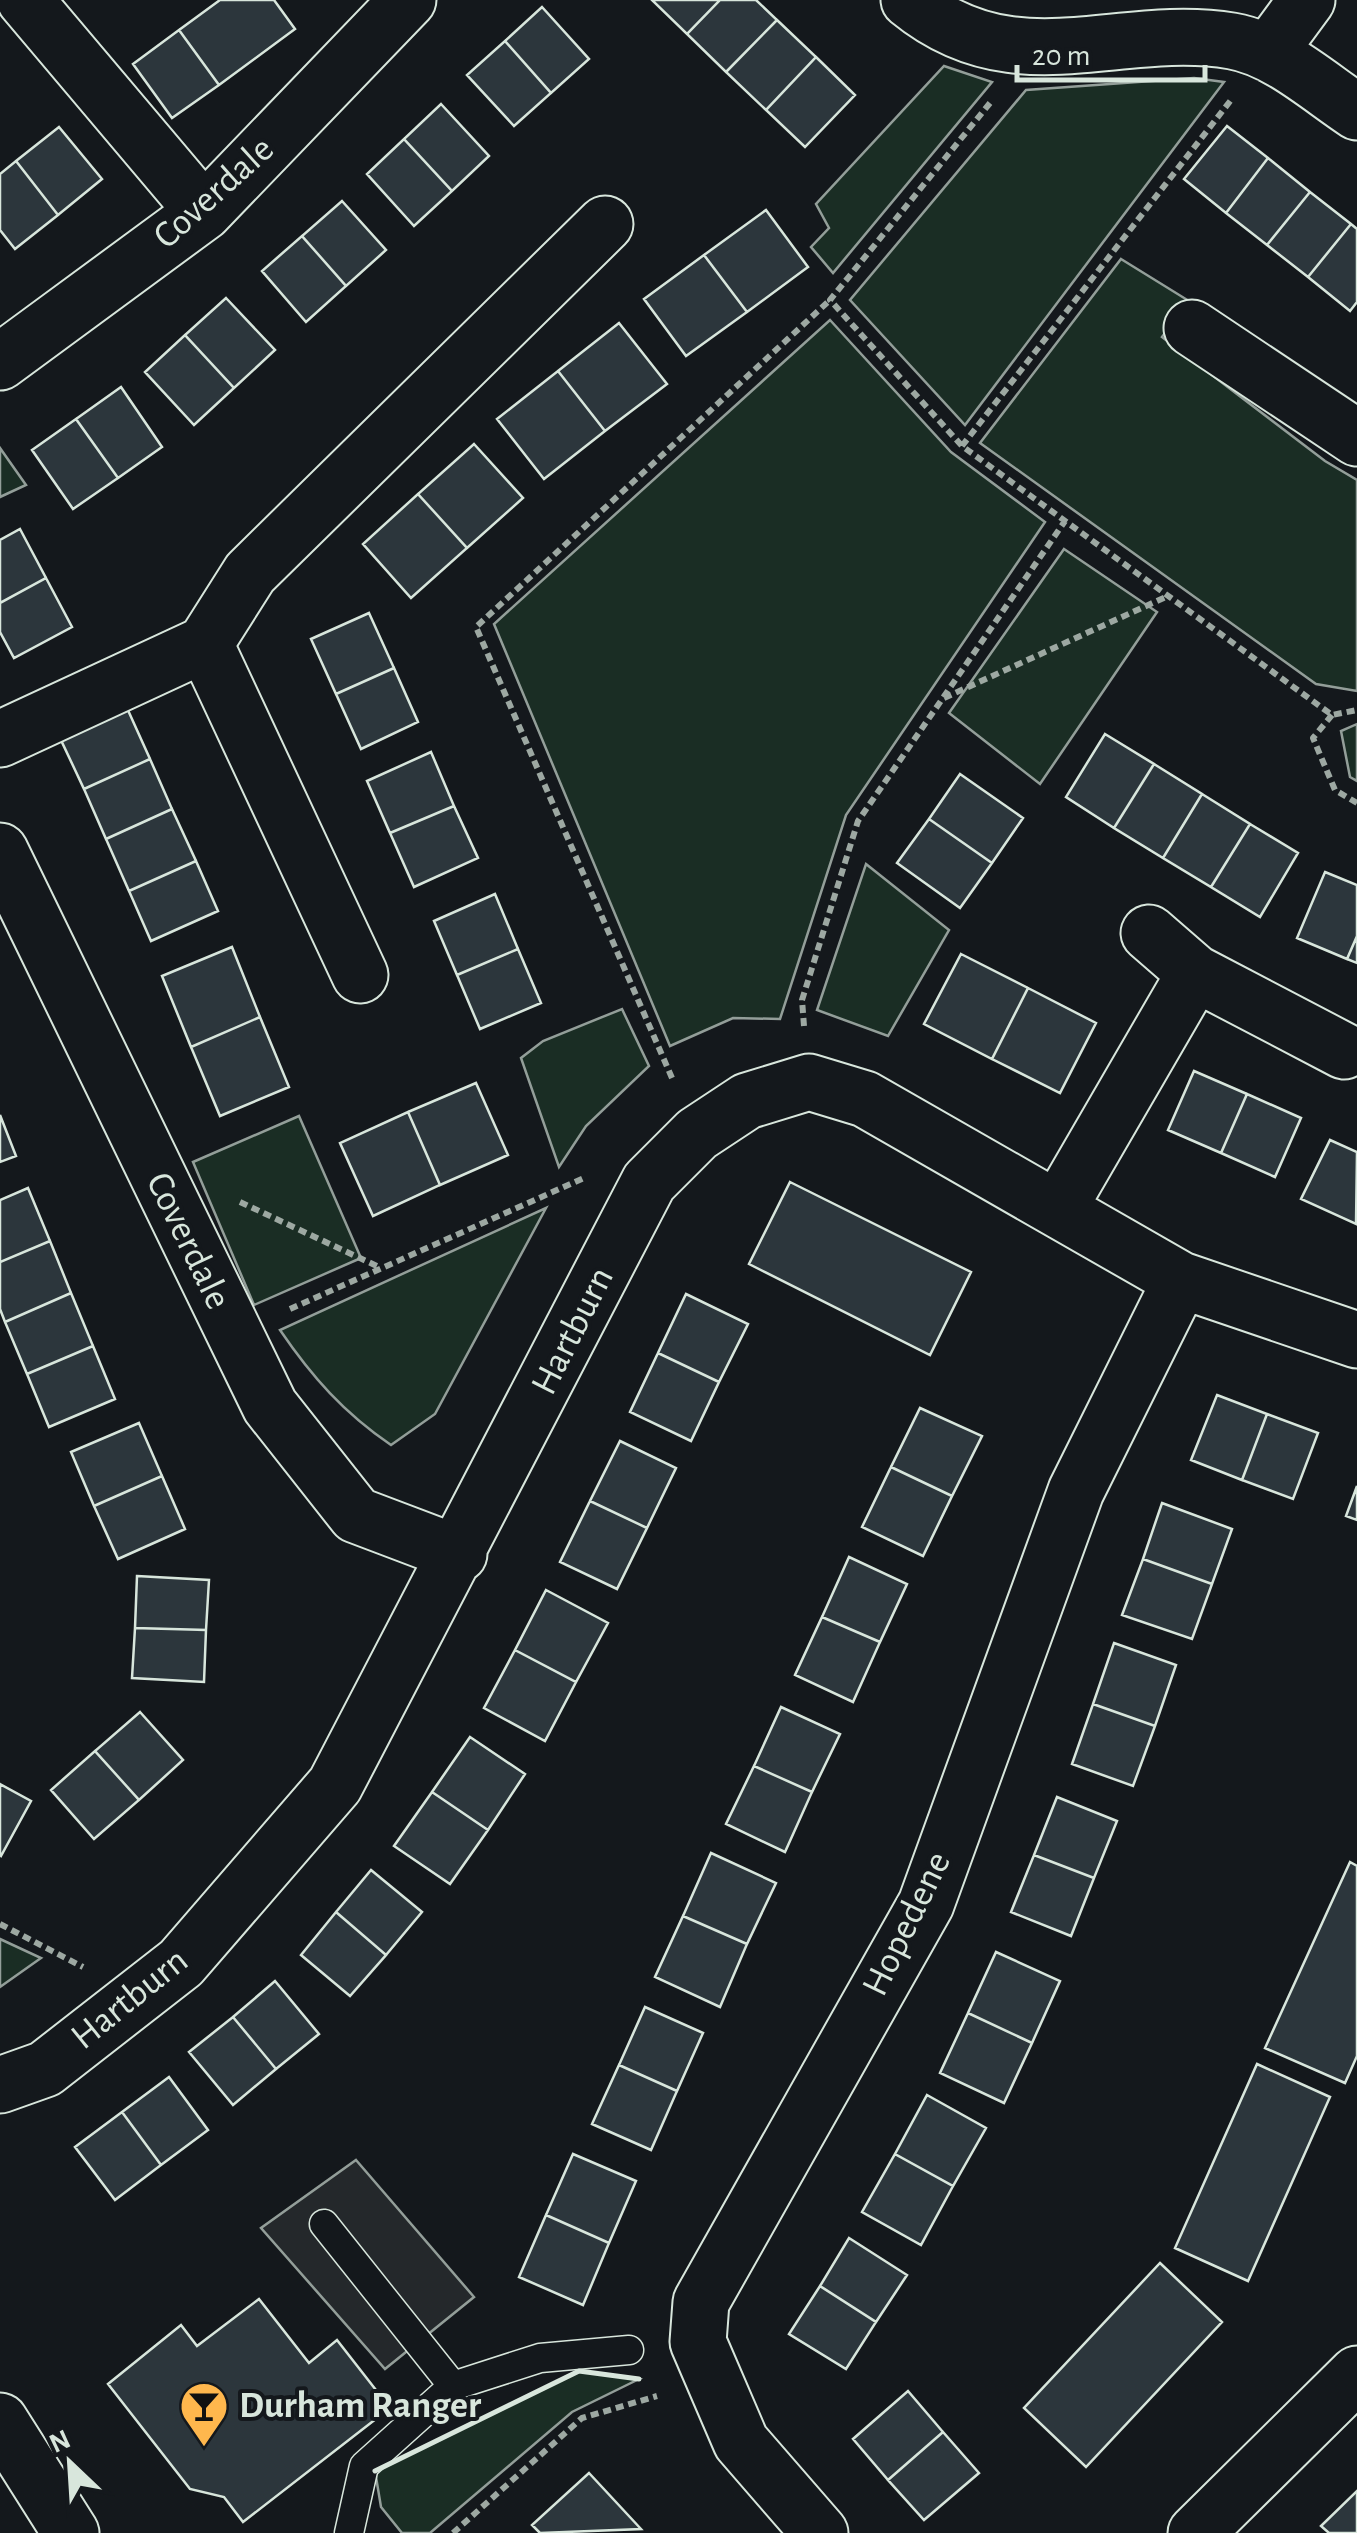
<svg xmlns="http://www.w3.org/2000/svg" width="1357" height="2533" viewBox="0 0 1357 2533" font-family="'Alegreya Sans',sans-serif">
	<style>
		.green { fill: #1a2d24; stroke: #939e99; stroke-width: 2.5 }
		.parking { fill: #24282b; stroke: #939e99; stroke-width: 2.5 }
		.building { fill: #2c363c; stroke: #d8e6dc; stroke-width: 2.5 }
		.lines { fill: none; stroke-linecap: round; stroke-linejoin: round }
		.service-casing { stroke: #d8e6dc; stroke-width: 31 }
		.minor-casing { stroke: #d8e6dc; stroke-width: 59 }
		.tertiary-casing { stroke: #d8e6dc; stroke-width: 59 }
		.path { stroke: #9da8a2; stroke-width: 6; stroke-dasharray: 8 5; stroke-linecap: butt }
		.service { stroke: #14181c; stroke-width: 28 }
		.minor { stroke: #14181c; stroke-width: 55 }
		.tertiary { stroke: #14181c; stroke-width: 55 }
		.wall { stroke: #d8e6dc; stroke-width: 5 }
		.labels { text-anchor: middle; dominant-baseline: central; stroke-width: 8; stroke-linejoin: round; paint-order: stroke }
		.street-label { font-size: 38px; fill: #d8e6dc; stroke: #14181c }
		.poi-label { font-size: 38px; font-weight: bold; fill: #d8e6dc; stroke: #14181c; text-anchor: start }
	</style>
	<rect width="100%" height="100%" fill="#14181c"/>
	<path class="green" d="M944,66l48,16 -159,191 -22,-26 18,-19 -13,-24z
		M1194,78l30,4 -259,343 -115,-125 176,-210z
		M1121,259l68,42 -27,36 163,124 32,19v211l-41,-7 -336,-241z
		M830,320l121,132 94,70 -199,293 -66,204 -47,-1 -63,28 -176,-422z
		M0,448l26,37 -26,12z
		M1064,549l93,63 -117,172 -91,-71z
		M1357,724v57l-7,-4 -9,-46z
		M866,864l83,66 -61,106 -71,-26z
		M622,1009l27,57 -63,60 -27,41 -38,-109 22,-17z
		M299,1116l62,142 -107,47 -61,-143z
		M546,1208l-111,206 -44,31c-47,-32 -79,-68 -111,-115z
		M0,1939l41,19 -41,29z
		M579,2371l60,8 -67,33 -142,121h-28l-21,-26 -6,-36z"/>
	<path class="parking" d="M356,2160l118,137 -89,72 -124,-141z"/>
	<path class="building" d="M220,0h54l21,29 -76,56 -40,-55z
		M652,0h68l-33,34z
		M720,0h36l21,20 -51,52 -39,-38z
		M542,7l47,52 -38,34 -46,-52z
		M777,20l39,37 -50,53 -40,-38z
		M179,30l40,55 -47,33 -39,-54z
		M505,41l46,52 -37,33 -47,-51z
		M816,57l39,38 -50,52 -39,-37z
		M441,104l48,52 -37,35 -48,-52z
		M1227,126l41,32 -42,55 -42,-34z
		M59,127l43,52 -44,36 -42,-54z
		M404,139l48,52 -38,35 -47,-52z
		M1268,158l42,34 -43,53 -41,-32z
		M16,161l42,54 -43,34 -15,-19v-56z
		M1310,192l41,32 -43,53 -41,-32z
		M342,201l44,49 -40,36 -44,-50z
		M766,210l42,57 -61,45 -43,-57z
		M1351,224l6,5v73l-7,9 -42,-34z
		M302,236l44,50 -40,36 -44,-51z
		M704,255l43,57 -61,44 -42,-57z
		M226,298l49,52 -41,38 -49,-53z
		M619,323l48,61 -62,47 -47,-60z
		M185,335l49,53 -40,37 -49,-53z
		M558,371l47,60 -61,48 -47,-60z
		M121,387l41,60 -44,31 -42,-59z
		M76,419l42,59 -45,31 -41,-59z
		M474,444l49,54 -56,50 -49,-54z
		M418,494l49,54 -56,50 -48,-54z
		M20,529l26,49 -46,25v-63z
		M46,578l26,49 -58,31 -14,-26v-29z
		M369,613l25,55 -58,26 -25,-55z
		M394,668l24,54 -57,27 -25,-55z
		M127,708l23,51 -66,30 -24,-51z
		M1105,734l49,30 -40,64 -48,-31z
		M431,752l23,54 -64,27 -23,-52z
		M150,759l22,50 -66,30 -22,-50z
		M1154,764l48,30 -39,64 -49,-30z
		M960,774l63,44 -31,45 -63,-44z
		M1202,794l48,30 -39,63 -48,-29z
		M454,806l24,52 -64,29 -24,-54z
		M172,809l24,52 -67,30 -23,-52z
		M929,819l63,44 -32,45 -63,-45z
		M1250,824l48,29 -38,64 -49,-30z
		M196,861l22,50 -67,30 -22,-50z
		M1325,872l32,13v51l-10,23 -50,-21z
		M495,894l23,55 -61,26 -23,-54z
		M1357,936v27l-10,-4z
		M232,947l28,70 -69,30 -29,-71z
		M518,949l23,54 -61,26 -23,-54z
		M961,954l67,34 -36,71 -68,-35z
		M1028,988l68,35 -36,70 -68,-34z
		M260,1017l29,70 -69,29 -29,-69z
		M1194,1071l53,23 -26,59 -53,-23z
		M476,1083l32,72 -68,30 -32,-73z
		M1247,1094l54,24 -26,59 -54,-24z
		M408,1112l32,73 -67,31 -33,-73z
		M0,1115l16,41 -16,6z
		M1330,1140l27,12 -1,72 -55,-25z
		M790,1182l181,90 -41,83 -181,-91z
		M28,1188l22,53 -50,21v-62z
		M50,1241l21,52 -66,29 -5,-13v-47z
		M71,1293l22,53 -66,28 -22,-52z
		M686,1294l62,30 -29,58 -61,-29z
		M93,1346l22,53 -66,28 -22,-53z
		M658,1353l61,29 -28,59 -61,-29z
		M1217,1395l50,19 -25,66 -51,-20z
		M920,1408l62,28 -30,60 -61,-29z
		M1267,1414l51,19 -25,66 -51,-19z
		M139,1423l23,53 -68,30 -23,-54z
		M620,1441l56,27 -29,60 -57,-27z
		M891,1467l61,29 -29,60 -61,-29z
		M162,1476l23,53 -67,30 -24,-53z
		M1357,1486v34l-11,-4z
		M590,1501l57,27 -30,61 -57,-27z
		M1162,1503l70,26 -20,55 -69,-25z
		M849,1557l58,27 -27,58 -58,-25z
		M1143,1559l69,25 -20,55 -70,-24z
		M137,1576l72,4 -3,50 -71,-2z
		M546,1590l62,33 -32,59 -61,-32z
		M822,1617l58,25 -27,60 -58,-27z
		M135,1628l71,2 -2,52 -72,-4z
		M1114,1643l62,22 -21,61 -62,-22z
		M515,1650l61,32 -31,59 -61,-33z
		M1093,1704l62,22 -22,60 -61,-22z
		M781,1707l59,27 -28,58 -58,-26z
		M140,1712l43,48 -44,40 -44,-49z
		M470,1737l55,37 -37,56 -56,-38z
		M95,1751l44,49 -45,39 -43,-49z
		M754,1766l58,26 -27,60 -59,-28z
		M0,1784l31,17 -30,55 -1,-1z
		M432,1792l56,38 -38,54 -56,-38z
		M1057,1797l60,24 -23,57 -60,-23z
		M711,1853l65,30 -29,61 -64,-28z
		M1034,1855l60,23 -23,58 -60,-24z
		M1350,1862l7,4v190l-12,27 -80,-35z
		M371,1870l51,42 -36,43 -50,-43z
		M336,1912l50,43 -36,41 -49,-41z
		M683,1916l64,28 -27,63 -65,-30z
		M996,1952l64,29 -28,62 -64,-30z
		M275,1981l44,53 -43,35 -43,-52z
		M645,2007l58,26 -26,58 -58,-26z
		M968,2013l64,30 -28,60 -64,-30z
		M233,2017l43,52 -43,36 -44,-53z
		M1257,2064l73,33 -82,184 -73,-33z
		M619,2065l58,26 -26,59 -59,-26z
		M169,2077l39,53 -47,35 -39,-53z
		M927,2095l59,33 -33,58 -58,-32z
		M122,2112l39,53 -46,35 -40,-53z
		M573,2154l63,27 -27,62 -63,-28z
		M895,2154l58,32 -32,59 -59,-33z
		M546,2215l63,28 -26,62 -64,-28z
		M849,2238l58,37 -31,47 -56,-36z
		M1160,2263l62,59 -136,145 -62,-59z
		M820,2286l56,36 -30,47 -57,-35z
		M259,2299l50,64 28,-23 53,68 -147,114 -19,-25 -34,-8 -82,-105 73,-59 16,21z
		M908,2391l35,41 -55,48 -35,-41z
		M943,2432l36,41 -55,47 -36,-40z
		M589,2473l52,56 -101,4 -8,-8z
		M1357,2491v42h-28l-8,-7z"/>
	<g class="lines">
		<g class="service-casing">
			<path id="service" d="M324,2224l129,162
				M349,2533l15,-67 89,-80 87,-28 89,-8"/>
		</g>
		<g class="minor-casing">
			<path id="minor" d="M25,0l179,212
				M909,0c106,87 207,22 323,41 46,8 87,46 125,71
				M1268,53l39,-53
				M1192,328l165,110
				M0,362l204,-150 204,-212
				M205,644l45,-71 355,-349
				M0,739l205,-95 155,331
				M0,851l270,555 86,109 103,39
				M1149,933l46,40 149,78
				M1058,1209l137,-236
				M0,2085l45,-16 136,-106 154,-178 314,-603 48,-48 50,-33 62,-19 56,17 316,181 176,60
				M820,2533l-79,-91 -43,-100 3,-40 225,-398 150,-413 105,-211
				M1196,2533l161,-159"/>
		</g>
		<g class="tertiary-casing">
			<path id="tertiary" d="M0,2421l71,112"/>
		</g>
		<path class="path" d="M990,103l-160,197 132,146 370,269 25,-5
			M962,446l269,-346
			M944,698l224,-102
			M1332,715l-19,23 22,52 22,13
			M804,1026l-2,-26 56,-179 207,-300
			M672,1078l-196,-451 354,-327
			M240,1202l139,65
			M290,1309l294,-131
			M0,1924l83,43
			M453,2533l129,-115 75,-22"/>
		<use href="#service" class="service"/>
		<use href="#minor" class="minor"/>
		<use href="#tertiary" class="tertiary"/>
		<path class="wall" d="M375,2471l204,-100 60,8"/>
	</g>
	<defs>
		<g id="bar-pin" transform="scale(2.5)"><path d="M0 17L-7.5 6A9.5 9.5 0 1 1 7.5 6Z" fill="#ffb74d" stroke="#14181c"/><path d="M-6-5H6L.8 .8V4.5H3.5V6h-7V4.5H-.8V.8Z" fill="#111"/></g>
	</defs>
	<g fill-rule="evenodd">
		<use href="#bar-pin" x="204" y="2406"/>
	</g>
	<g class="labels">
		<g class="street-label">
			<text transform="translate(214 193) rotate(-42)">Coverdale</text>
			<text transform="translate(188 1241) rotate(64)">Coverdale</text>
			<text transform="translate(573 1331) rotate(-63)">Hartburn</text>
			<text transform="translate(907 1924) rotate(-64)">Hopedene</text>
			<text transform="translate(130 1999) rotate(-39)">Hartburn</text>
		</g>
		<g class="poi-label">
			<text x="239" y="2406">Durham Ranger</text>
		</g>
	</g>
	<g transform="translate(70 2463) rotate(335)" stroke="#14181c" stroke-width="8" paint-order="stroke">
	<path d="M0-8L18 38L0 25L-18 38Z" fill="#d8e6dc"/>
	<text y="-15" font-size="28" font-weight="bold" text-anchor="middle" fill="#d8e6dc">N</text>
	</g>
	<path d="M1017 65v15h188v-15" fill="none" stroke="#d8e6dc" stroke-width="5"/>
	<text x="1032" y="65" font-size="30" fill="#d8e6dc" stroke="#14181c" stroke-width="8" paint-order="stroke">20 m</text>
</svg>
